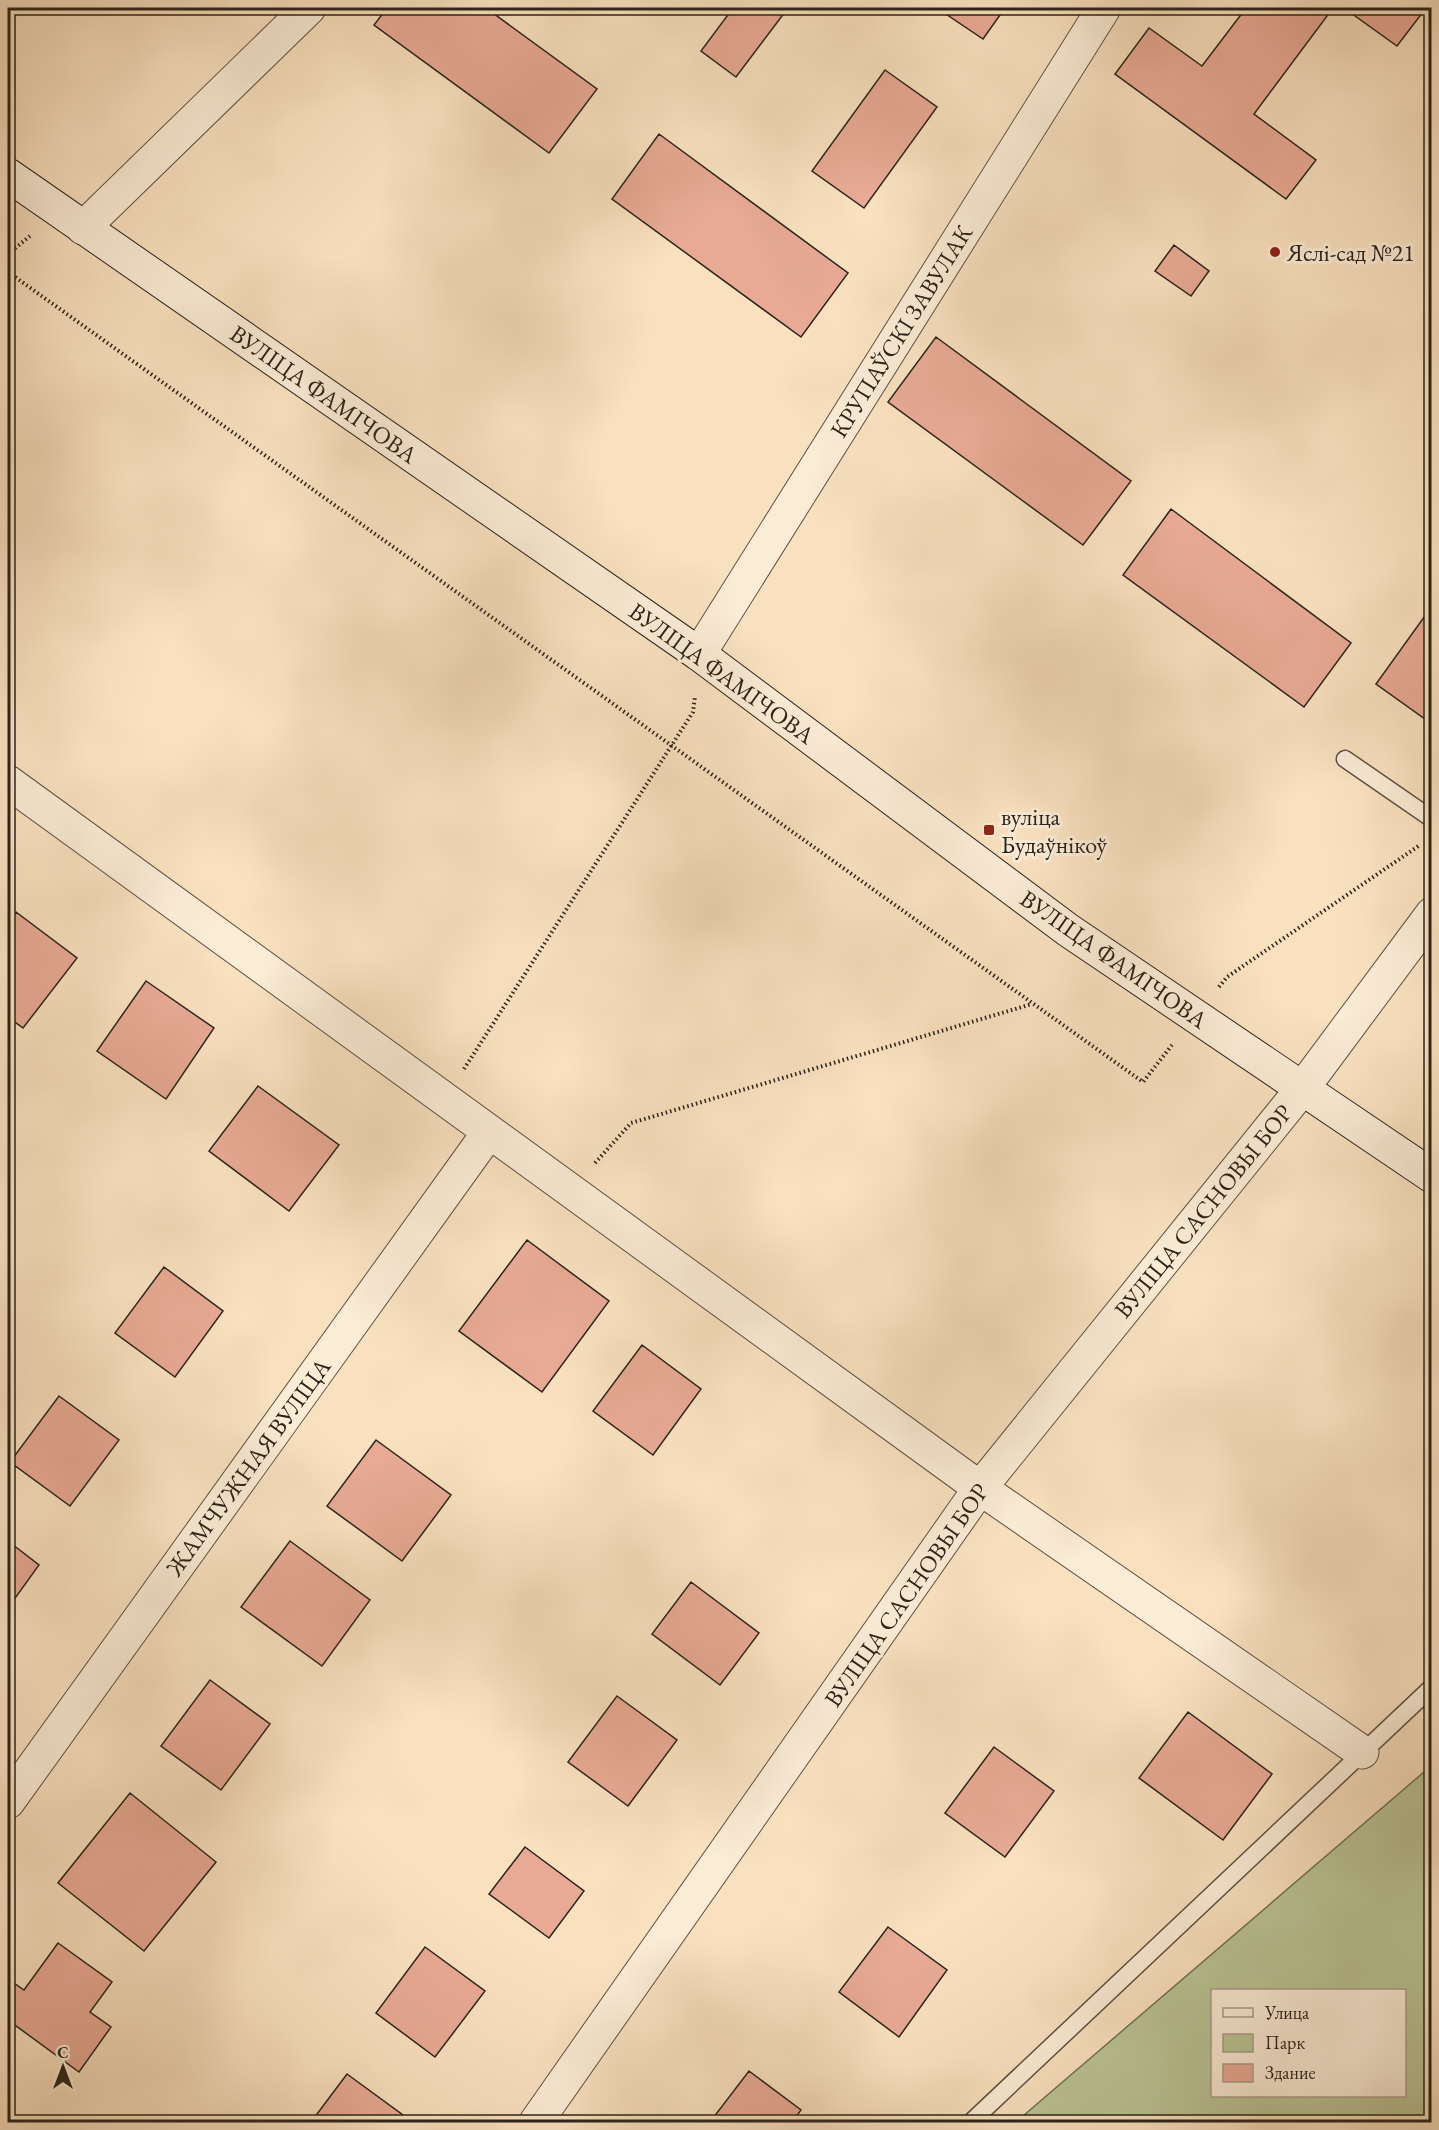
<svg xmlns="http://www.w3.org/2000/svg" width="1439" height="2130" viewBox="0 0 1439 2130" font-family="'EB Garamond',serif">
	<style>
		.green { fill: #bac395; stroke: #727357; stroke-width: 1.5; fill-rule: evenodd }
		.building { fill: #e8aa95; stroke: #2b2319; stroke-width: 1.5 }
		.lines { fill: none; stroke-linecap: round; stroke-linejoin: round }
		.service-casing { stroke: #5e5243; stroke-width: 19 }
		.minor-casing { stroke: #5e5243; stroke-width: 35 }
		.secondary-casing { stroke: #2b2319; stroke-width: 35 }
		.path { stroke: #2b2319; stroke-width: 4; stroke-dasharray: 1.5 3; stroke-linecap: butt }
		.service { stroke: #fbecd6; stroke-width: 16 }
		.minor { stroke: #fbecd6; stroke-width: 33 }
		.secondary { stroke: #fbecd6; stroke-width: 33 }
		.poi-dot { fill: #8f2418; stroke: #fbecd6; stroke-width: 2 }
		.labels { text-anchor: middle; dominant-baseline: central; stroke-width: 6; stroke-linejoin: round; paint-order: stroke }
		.poi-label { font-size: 24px; fill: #2b2319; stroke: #fbecd6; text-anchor: start }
		.street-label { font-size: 24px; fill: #2b2319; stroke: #fbecd6 }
	</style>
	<rect width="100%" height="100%" fill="#f9e1c0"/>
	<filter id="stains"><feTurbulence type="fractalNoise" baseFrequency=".00333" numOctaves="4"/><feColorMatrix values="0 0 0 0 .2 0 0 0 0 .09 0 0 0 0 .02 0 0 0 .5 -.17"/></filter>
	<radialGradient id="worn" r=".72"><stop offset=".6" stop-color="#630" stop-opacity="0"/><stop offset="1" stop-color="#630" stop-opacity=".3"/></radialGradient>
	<path class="green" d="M1431,1766v356h-415zM1212,1990h192v106h-192z"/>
	<path class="building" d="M387,8h99l111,81 -48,64 -175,-128z
		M733,8h55l-52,69 -35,-26z
		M937,8h68l-22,31z
		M1246,8h87l-79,106 62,46 -30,39 -171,-125 34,-46 53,38z
		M1344,8h82l-29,38z
		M885,70l52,37 -73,101 -52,-37z
		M659,134l189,139 -47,64 -189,-138z
		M1174,245l35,26 -18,25 -36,-25z
		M936,337l195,144 -48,64 -195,-143z
		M1171,509l180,134 -47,64 -181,-132z
		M1432,606v118l-56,-40z
		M16,912l61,46 -54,70 -15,-11v-94z
		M146,981l68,47 -48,71 -69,-48z
		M258,1086l81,59 -50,66 -80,-60z
		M527,1240l82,61 -67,91 -83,-61z
		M164,1267l59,44 -48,66 -60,-44z
		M642,1345l59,44 -48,66 -60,-44z
		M59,1396l60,44 -49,66 -60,-44z
		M376,1440l75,55 -49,66 -75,-55z
		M8,1541l31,24 -31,43z
		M290,1541l80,59 -48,66 -81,-59z
		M691,1582l68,51 -39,52 -68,-51z
		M210,1680l60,44 -49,66 -60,-44z
		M617,1696l60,44 -49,66 -60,-44z
		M1188,1712l84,62 -49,66 -84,-62z
		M994,1747l60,44 -49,66 -60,-44z
		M130,1793l86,69 -72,89 -86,-68z
		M525,1847l59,44 -35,47 -60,-44z
		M888,1927l59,43 -48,67 -60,-45z
		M58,1943l54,39 -22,30 21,15 -32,45 -71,-52v-41l16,11z
		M425,1947l60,44 -50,66 -59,-44z
		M749,2071l52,39 -9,12h-82z
		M347,2074l60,44 -3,4h-93z"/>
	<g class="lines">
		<g class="service-casing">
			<path id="service" d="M1345,759l87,60
				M971,2122l461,-435"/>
		</g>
		<g class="minor-casing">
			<path id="minor" d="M83,228l226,-220
				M699,654l405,-646
				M8,782l972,706 382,264
				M8,1802l481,-670
				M536,2122l444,-634 322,-399 130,-175"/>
		</g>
		<g class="secondary-casing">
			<path id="secondary" d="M8,175l691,479 369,276 364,246"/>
		</g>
		<path class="path" d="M8,254l22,-18
			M8,272l1135,810 29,-37
			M1219,987l8,-10 193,-132
			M464,1069l229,-357 2,-16
			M595,1163l36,-40 401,-119"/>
		<use href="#service" class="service"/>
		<use href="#minor" class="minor"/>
		<use href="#secondary" class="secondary"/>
	</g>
	<g class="poi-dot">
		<circle cx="1275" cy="252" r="6"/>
		<rect x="983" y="824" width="12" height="12" rx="3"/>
	</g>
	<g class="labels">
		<g class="poi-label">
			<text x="1287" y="252">Яслі-сад №21</text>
			<text x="1001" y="816">вуліца<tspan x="1001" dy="28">Будаўнікоў</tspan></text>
		</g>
		<g class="street-label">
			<text transform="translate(901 331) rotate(-58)">КРУПАЎСКІ ЗАВУЛАК</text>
			<text transform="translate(324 394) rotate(35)">ВУЛІЦА ФАМІЧОВА</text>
			<text transform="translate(722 673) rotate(36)">ВУЛІЦА ФАМІЧОВА</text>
			<text transform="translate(1114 959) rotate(35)">ВУЛІЦА ФАМІЧОВА</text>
			<text transform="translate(1203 1211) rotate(-51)">ВУЛІЦА САСНОВЫ БОР</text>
			<text transform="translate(248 1467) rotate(-54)">ЖАМЧУЖНАЯ ВУЛІЦА</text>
			<text transform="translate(906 1595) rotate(-55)">ВУЛІЦА САСНОВЫ БОР</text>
		</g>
	</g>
	<rect width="1439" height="2130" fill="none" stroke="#f9e1c0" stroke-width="30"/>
	<rect x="9" y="9" width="1421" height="2112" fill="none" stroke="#2b2319" stroke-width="3"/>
	<rect x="15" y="15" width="1409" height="2100" fill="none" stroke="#2b2319" stroke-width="1.5"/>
	<rect x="1211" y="1989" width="195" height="108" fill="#fbecd6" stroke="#a89c8a" stroke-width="1.5"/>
	<rect x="1223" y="2008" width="30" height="9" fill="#fbecd6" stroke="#a89c8a" stroke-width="1.5"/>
	<text x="1265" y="2019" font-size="18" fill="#2b2319">Улица</text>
	<rect x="1223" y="2034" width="30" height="18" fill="#bac395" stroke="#a89c8a" stroke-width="1.5"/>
	<text x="1265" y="2049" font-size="18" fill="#2b2319">Парк</text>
	<rect x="1223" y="2064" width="30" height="18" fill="#e8aa95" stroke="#a89c8a" stroke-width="1.5"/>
	<text x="1265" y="2079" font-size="18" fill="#2b2319">Здание</text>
	<g transform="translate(63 2067)" stroke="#fbecd6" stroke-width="4.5" paint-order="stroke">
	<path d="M0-4.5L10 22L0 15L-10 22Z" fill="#2b2319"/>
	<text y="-9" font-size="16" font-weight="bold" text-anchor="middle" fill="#2b2319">С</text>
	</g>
	<rect width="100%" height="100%" filter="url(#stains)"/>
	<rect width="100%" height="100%" fill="url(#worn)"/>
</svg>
